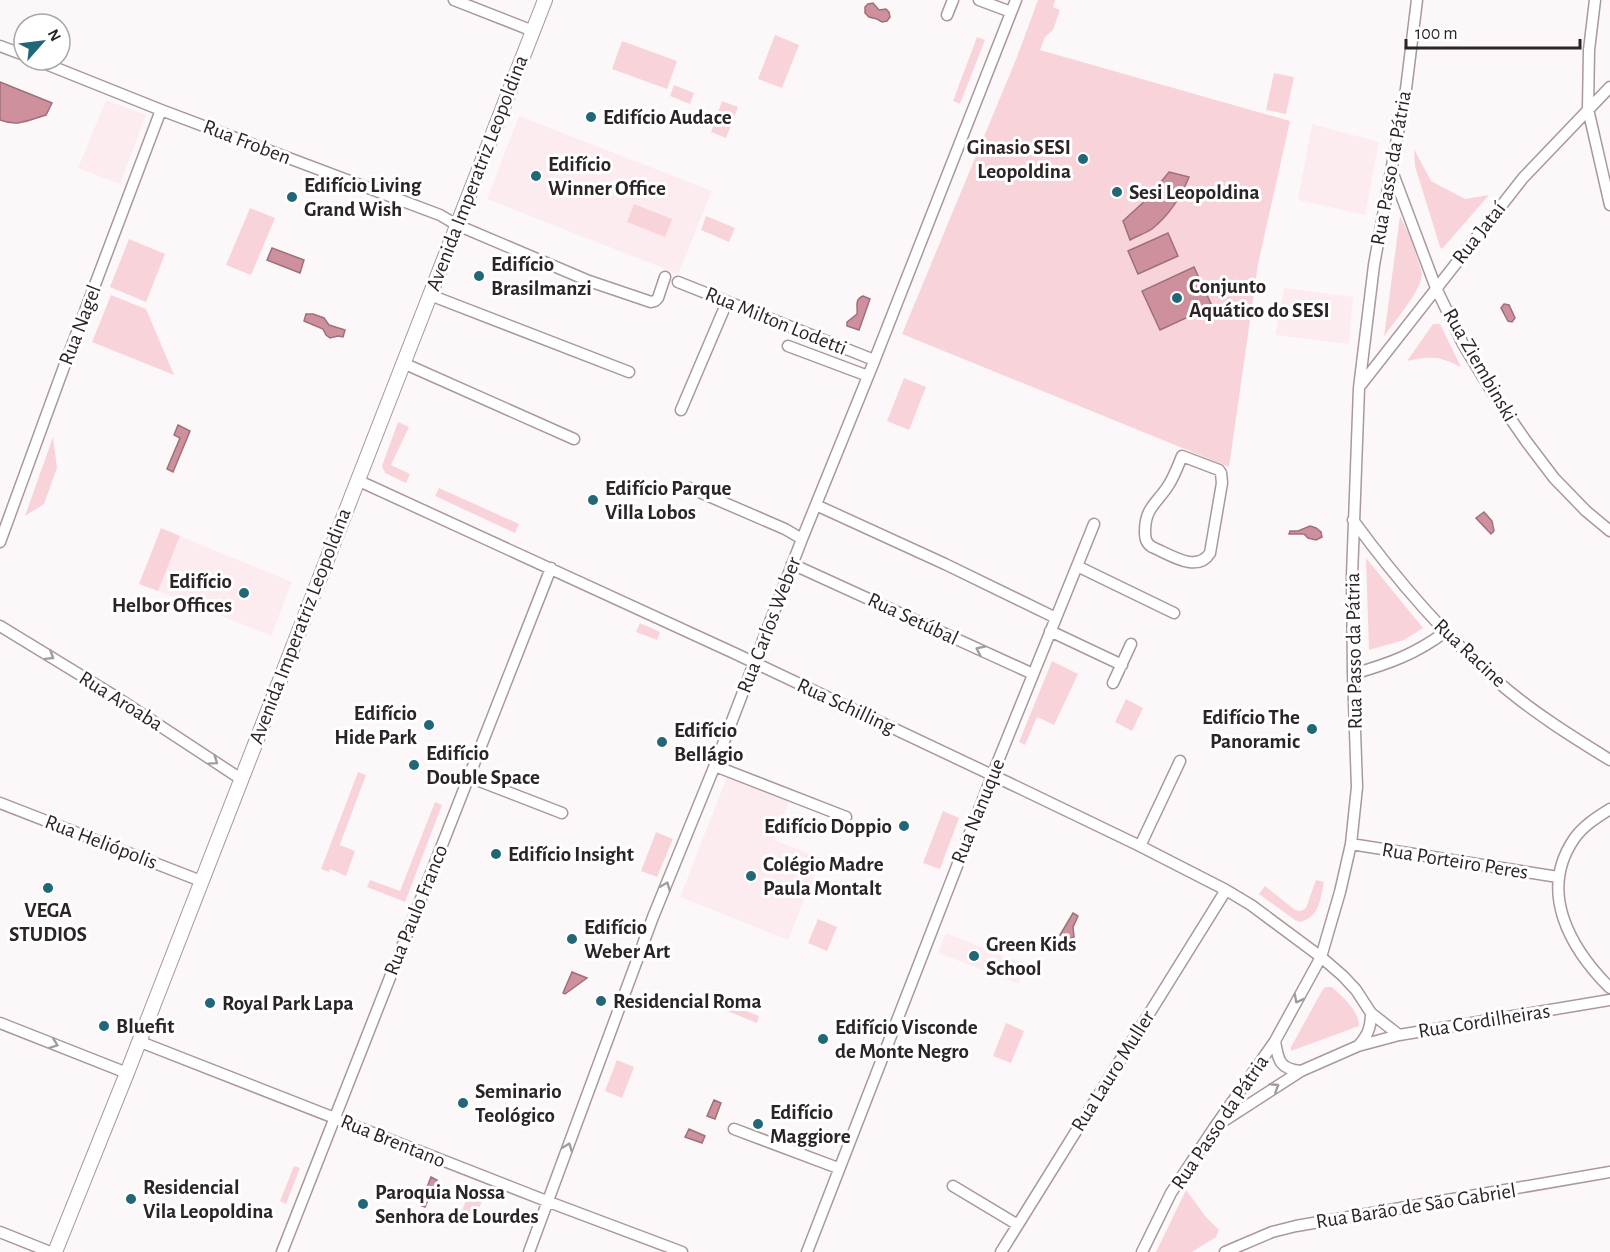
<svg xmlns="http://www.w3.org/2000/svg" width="1610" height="1252" viewBox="0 0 1610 1252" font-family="'Alegreya Sans',sans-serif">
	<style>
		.built { fill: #fdecef }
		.green { fill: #f9d3da }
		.water { fill: #cf909e; stroke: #9e707a; stroke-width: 1.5 }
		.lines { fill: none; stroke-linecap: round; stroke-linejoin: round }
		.street-casing { stroke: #aa989b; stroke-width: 13 }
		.secondary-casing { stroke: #aa989b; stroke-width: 16 }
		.street { stroke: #fff; stroke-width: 10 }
		.secondary { stroke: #fff; stroke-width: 14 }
		.oneway { stroke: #a09d9d }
		.poi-dot { fill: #216777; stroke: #fff; stroke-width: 2 }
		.labels { text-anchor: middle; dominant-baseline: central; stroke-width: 6; stroke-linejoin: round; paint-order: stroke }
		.poi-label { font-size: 21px; font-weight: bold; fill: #2c2526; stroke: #fff; text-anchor: start }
		.street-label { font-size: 21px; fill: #2c2526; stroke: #fff }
	</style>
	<rect width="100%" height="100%" fill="#fcf8f9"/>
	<path class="built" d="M106,100l40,15 -26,69 -42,-16z
		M519,116l193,75 -34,83 -191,-75z
		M1312,124l67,18 -14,73 -67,-15z
		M1284,288l69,9 -4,47 -74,-9z
		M180,536l112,46 -21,54 -113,-45z
		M727,777l62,25 -15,38 47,18 -33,82 -108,-43z
		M946,933l80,32 -7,19 -81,-31z"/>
	<path class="green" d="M1038,0h17l-2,7 7,3 -7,20 -8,7 -5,13 250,71 -32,143 -29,203 -327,-133 115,-277z
		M775,35l24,10 -17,43 -24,-9z
		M977,37l8,3 -25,64 -7,-3z
		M622,41l55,20 -10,28 -55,-20z
		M1274,73l20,4 -8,37 -20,-4z
		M674,85l20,8 -4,11 -20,-8z
		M722,101l16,6 -12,31 -15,-6z
		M1414,149l17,32 34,18 24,-4 -47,54 -2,-2 -25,-81z
		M634,204l38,15 -7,18 -38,-15z
		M250,208l25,10 -24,57 -25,-10z
		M706,216l29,12 -6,14 -28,-12z
		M1400,216l11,23 11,34c0,18 -28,48 -38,64z
		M129,239l36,15 -19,48 -36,-15z
		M111,295l35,14 28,66 -82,-33z
		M1433,324h7l21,43c-22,-11 -29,-11 -54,-6z
		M904,378l22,9 -17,43 -22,-9z
		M398,422l11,5 -18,38 19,9 -4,9 -21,-10 -3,-7z
		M53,437l4,31 -13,36 -19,12z
		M439,488l80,36 -4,9 -80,-37z
		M161,528l19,8 -22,55 -19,-7z
		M1366,558l57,70 -19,12 -35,10z
		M640,623l20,9 -3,8 -21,-8z
		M1052,661l26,13 -24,51 -17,-8 -12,28 -6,-3z
		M1126,699l17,9 -11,23 -17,-9z
		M358,772l8,3 -27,72 1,-2 15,6 -9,25 -16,-7 -1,3 -8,-3z
		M435,802l7,3 -37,97 -38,-15 3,-7 30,11z
		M943,811l16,7 -19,51 -17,-6z
		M656,832l17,7 -16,38 -16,-6z
		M1316,880l8,2c-4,17 -4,35 -24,40l-5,-2 -36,-26 6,-8 30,24 6,1 5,-3z
		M818,919l19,8 -10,24 -19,-8z
		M1326,987h6c11,10 27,24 27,39l-68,25v-4l32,-58z
		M708,996l51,20 -2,7 -52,-21z
		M1006,1023l18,8 -13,32 -18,-7z
		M617,1060l17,7 -12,31 -17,-7z
		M294,1166l6,2 -14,36 -6,-3z
		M1186,1190l20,27 13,13 -3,7 -24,15h-36z
		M469,1193l14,6 -8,19 -14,-5z"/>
	<path class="water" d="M873,3l6,7 7,-1 3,3 1,5 -3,4 -5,1 -5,-3 -8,-2 -4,-4v-6l3,-3z
		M0,82l52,21 -6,12c-17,5 -28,12 -46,5z
		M1169,172l20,5c-8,20 -20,38 -37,52 -6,4 -15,7 -22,11l-7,-19 24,-22z
		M1168,233l10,23 -40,18 -10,-23z
		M272,248l32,12 -4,13 -33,-13z
		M1194,267l18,39 -52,24 -18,-39z
		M863,296l7,3 -11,31 -12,-4v-4l10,-8c1,-8 -3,-14 6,-18z
		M1504,304l5,1 6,13 -3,4 -4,-1 -7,-13z
		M306,314h7l11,4 5,7 16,5 -2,7 -5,-1 -8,2 -4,-3 -3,-6 -19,-8z
		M178,425l12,6 -17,41 -6,-3 13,-31 -6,-3z
		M1484,512l8,9 2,10 -3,3 -15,-16z
		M1310,526l6,2 5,4 1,5 -6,3 -8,-2 -4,-4h-15l1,-3h8z
		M1073,913l5,3 -5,11 1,10 -6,2 -8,-4z
		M572,972l15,6 -22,16 -2,-1z
		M714,1100l7,3 -6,16 -8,-3z
		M689,1129l16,7 -3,7 -17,-6z
		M431,1177l6,3 -12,27 -5,-2z"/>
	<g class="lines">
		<g class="street-casing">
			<path id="street" d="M454,0l79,31
				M979,0l32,12
				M1595,0l-6,50 -1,59 22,96
				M947,15l6,-15
				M0,46l24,9
				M36,60l125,50 279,105 17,10 132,56 62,21 4,-1 3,-3 7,-21
				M1392,171l44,117 27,56 31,51 32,46 28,37 32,33 24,20
				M678,282l196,78
				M430,295l199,77
				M788,346l80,30
				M403,363l171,76
				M1360,386l163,-208 87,-91
				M681,410l46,-108
				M1182,456l37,14 2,3 1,10 -12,70c-13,21 -41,1 -58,-6 -6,-4 -7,-8 -7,-16 0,-23 12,-28 23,-45 6,-9 10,-20 14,-30z
				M357,480l377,173 277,131 129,62 86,44 25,15 70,52 22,19 13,14 15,23 28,22
				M690,488l95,41 17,10
				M816,505l129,59 111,54
				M1353,520c43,59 89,113 144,161 34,30 74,55 113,79
				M0,542l65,-178 96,-254
				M792,564l241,110
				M1077,566l97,47
				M0,626l113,69 128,84
				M1050,631l72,34
				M1353,674c35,-10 63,-20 92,-42
				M1113,683l18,-39
				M715,766l131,51
				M469,777l93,36
				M0,803l201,78
				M1610,809c-13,8 -27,17 -36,30 -36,53 -4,109 36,149
				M1351,844l207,33
				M1140,846l40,-85
				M0,1023l127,50
				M138,1041l411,161 133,50
				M1275,1041c3,20 5,28 26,30
				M1359,1045c9,-10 12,-18 12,-32
				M1219,1124l82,-53 57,-25 41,-11 211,-35
				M734,1129l104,39
				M953,1186l65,39
				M0,1232l50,20
				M282,1252l269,-684
				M529,1252l124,-335 60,-147 89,-231 71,-175 143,-364
				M807,1252l185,-476 102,-252
				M1001,1252l225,-362
				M1142,1252l29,-59 43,-65 61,-87 46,-84 19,-65 11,-48 6,-57 -4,-113 -1,-98 7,-188 15,-123 32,-176 11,-89
				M1225,1252l47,-20 24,-6 314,-54"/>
		</g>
		<g class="secondary-casing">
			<path id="secondary" d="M55,1252l72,-179 418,-1073"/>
		</g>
		<use href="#street" class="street"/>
		<use href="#secondary" class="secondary"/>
	</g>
	<defs><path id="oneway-chevron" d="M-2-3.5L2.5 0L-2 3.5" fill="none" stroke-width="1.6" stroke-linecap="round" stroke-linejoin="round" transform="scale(1.5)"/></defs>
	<g class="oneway">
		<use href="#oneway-chevron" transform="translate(980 650) rotate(-155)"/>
		<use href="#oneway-chevron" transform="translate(50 656) rotate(32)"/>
		<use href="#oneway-chevron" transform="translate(214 761) rotate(34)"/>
		<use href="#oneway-chevron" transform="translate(666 886) rotate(-68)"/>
		<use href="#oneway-chevron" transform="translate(1298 999) rotate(118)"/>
		<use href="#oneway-chevron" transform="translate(54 1044) rotate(21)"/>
		<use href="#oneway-chevron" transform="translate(1275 1087) rotate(-32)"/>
		<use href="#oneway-chevron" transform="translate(568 1147) rotate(-70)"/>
	</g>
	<g class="poi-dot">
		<circle cx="591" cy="117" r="6"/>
		<circle cx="1083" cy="159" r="6"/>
		<circle cx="536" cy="176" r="6"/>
		<circle cx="1117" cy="192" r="6"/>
		<circle cx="292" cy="197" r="6"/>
		<circle cx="479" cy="276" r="6"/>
		<circle cx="1177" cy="298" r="6"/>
		<circle cx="593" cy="500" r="6"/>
		<circle cx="244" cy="593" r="6"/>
		<circle cx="429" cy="725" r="6"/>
		<circle cx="1312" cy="729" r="6"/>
		<circle cx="662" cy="742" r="6"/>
		<circle cx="414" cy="765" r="6"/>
		<circle cx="904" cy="826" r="6"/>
		<circle cx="496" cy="854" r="6"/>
		<circle cx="751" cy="876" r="6"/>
		<circle cx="48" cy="888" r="6"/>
		<circle cx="572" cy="939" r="6"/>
		<circle cx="974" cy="956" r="6"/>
		<circle cx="601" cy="1001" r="6"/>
		<circle cx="210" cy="1003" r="6"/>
		<circle cx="104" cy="1026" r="6"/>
		<circle cx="823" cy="1039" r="6"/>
		<circle cx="463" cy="1103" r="6"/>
		<circle cx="758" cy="1124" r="6"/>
		<circle cx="131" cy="1199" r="6"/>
		<circle cx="363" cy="1204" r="6"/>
	</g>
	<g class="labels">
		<g class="poi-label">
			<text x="603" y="117">Edifício Audace</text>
			<text x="1071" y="147" text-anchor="end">Ginasio SESI<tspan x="1071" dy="24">Leopoldina</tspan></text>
			<text x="548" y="164">Edifício<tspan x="548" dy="24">Winner Office</tspan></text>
			<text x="304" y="185">Edifício Living<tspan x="304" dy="24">Grand Wish</tspan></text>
			<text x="1129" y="192">Sesi Leopoldina</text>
			<text x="491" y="264">Edifício<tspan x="491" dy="24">Brasilmanzi</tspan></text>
			<text x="1189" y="286">Conjunto<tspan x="1189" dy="24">Aquático do SESI</tspan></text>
			<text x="605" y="488">Edifício Parque<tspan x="605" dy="24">Villa Lobos</tspan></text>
			<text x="232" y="581" text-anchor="end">Edifício<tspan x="232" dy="24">Helbor Offices</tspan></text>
			<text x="417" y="713" text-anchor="end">Edifício<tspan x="417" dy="24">Hide Park</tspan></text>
			<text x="1300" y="717" text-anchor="end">Edifício The<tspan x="1300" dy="24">Panoramic</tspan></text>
			<text x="674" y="730">Edifício<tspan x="674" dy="24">Bellágio</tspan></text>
			<text x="426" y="753">Edifício<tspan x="426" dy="24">Double Space</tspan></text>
			<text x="892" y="826" text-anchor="end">Edifício Doppio</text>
			<text x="508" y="854">Edifício Insight</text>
			<text x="763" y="864">Colégio Madre<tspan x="763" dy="24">Paula Montalt</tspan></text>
			<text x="48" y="910" text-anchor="middle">VEGA<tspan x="48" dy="24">STUDIOS</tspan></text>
			<text x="584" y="927">Edifício<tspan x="584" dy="24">Weber Art</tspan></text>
			<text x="986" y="944">Green Kids<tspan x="986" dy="24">School</tspan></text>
			<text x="613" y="1001">Residencial Roma</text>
			<text x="222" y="1003">Royal Park Lapa</text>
			<text x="116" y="1026">Bluefit</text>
			<text x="835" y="1027">Edifício Visconde<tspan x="835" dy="24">de Monte Negro</tspan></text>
			<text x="475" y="1091">Seminario<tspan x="475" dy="24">Teológico</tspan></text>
			<text x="770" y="1112">Edifício<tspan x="770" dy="24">Maggiore</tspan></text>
			<text x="143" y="1187">Residencial<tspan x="143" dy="24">Vila Leopoldina</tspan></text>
			<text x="375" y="1192">Paroquia Nossa<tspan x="375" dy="24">Senhora de Lourdes</tspan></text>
		</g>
		<g class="street-label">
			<text transform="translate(247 142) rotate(21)">Rua Froben</text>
			<text transform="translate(1391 168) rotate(-80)">Rua Passo da Pátria</text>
			<text transform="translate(477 173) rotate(-69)">Avenida Imperatriz Leopoldina</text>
			<text transform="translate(1479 233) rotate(-52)">Rua Jataí</text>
			<text transform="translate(776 321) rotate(22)">Rua Milton Lodetti</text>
			<text transform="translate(80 325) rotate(-69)">Rua Nagel</text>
			<text transform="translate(1480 365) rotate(60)">Rua Ziembinski</text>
			<text transform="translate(913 619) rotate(25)">Rua Setúbal</text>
			<text transform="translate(769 625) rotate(-69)">Rua Carlos Weber</text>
			<text transform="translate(300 626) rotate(-69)">Avenida Imperatriz Leopoldina</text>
			<text transform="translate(1354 651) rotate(-91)">Rua Passo da Pátria</text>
			<text transform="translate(1470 653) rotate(43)">Rua Racine</text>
			<text transform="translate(121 701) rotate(32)">Rua Aroaba</text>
			<text transform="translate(846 706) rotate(25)">Rua Schilling</text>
			<text transform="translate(978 811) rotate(-68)">Rua Nanuque</text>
			<text transform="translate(101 842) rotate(21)">Rua Heliópolis</text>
			<text transform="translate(1455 861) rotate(9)">Rua Porteiro Peres</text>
			<text transform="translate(416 910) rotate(-68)">Rua Paulo Franco</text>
			<text transform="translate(1484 1021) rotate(-9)">Rua Cordilheiras</text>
			<text transform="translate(1113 1071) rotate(-58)">Rua Lauro Muller</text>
			<text transform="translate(1220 1122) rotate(-56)">Rua Passo da Pátria</text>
			<text transform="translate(393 1141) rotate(22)">Rua Brentano</text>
			<text transform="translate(1416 1206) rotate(-9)">Rua Barão de São Gabriel</text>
		</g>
	</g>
	<g transform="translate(42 42) rotate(62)"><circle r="28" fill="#ffffff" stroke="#aba8a8" stroke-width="1.5"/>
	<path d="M0-4.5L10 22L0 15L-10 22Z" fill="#216777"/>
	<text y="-9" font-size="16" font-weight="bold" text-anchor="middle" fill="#2c2526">N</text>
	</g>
	<path d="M1406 39v9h174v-9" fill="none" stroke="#2c2526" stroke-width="3"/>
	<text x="1415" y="39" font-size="18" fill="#2c2526" stroke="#ffffff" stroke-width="4.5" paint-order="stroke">100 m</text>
</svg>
